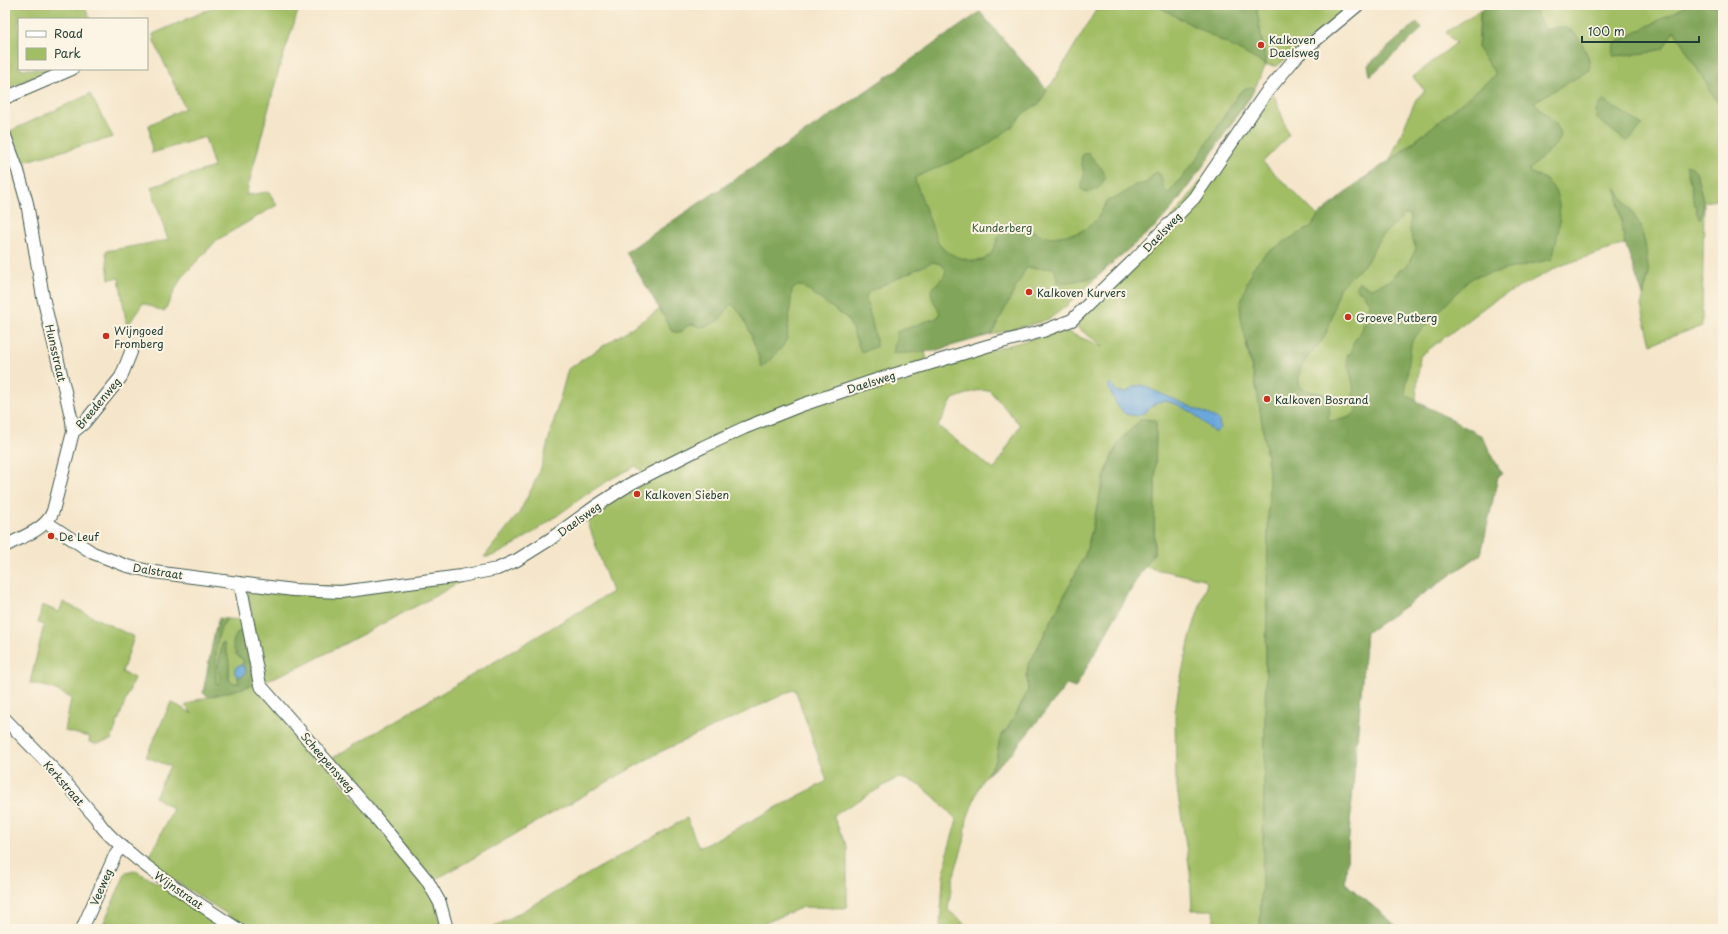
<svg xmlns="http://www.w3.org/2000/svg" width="1728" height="934" viewBox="0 0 1728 934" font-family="'Playpen Sans',sans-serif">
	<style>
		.green { fill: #a2be65; stroke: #607e4c; fill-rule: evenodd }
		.forest { fill: #81a55a; stroke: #507147; fill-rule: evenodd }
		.water { fill: #6ba7dc; stroke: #457288 }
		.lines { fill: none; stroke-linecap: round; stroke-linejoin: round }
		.minor-casing { stroke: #3f564b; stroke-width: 14 }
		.minor { stroke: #fff; stroke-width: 12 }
		.poi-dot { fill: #c8321e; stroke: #fcf5e5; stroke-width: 1.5 }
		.labels { text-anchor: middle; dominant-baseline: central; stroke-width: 4; stroke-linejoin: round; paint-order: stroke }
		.poi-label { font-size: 11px; fill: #1f3d34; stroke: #fcf5e5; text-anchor: start }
		.park-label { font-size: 11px; fill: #405d40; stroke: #fcf5e5 }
		.street-label { font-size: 11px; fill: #1f3d34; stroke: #fcf5e5 }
	</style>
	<rect width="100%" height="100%" fill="#fcf5e5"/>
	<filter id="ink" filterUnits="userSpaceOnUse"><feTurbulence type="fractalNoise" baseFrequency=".025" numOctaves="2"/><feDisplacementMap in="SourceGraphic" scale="8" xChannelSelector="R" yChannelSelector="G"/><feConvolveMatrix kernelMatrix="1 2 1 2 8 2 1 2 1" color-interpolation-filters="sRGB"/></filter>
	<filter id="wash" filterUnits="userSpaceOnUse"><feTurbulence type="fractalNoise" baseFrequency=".012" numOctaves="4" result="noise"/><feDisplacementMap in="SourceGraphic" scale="16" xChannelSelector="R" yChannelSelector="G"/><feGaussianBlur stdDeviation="0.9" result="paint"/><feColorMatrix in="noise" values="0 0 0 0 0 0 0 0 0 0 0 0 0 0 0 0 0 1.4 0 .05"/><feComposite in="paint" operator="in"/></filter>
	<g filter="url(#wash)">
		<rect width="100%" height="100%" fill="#f5e6cb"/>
		<path class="green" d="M5,5h79l6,14h-71v50h36l-47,19 -3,-1z
			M219,5h81l-21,64 -33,126 23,-3 8,13 -60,35 -36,38 -17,34 -21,-9 -16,24 -8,-49 -10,1 -3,-28 62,-11 -17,-53 63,-20 -9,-30 -53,16 -3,-28 36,-17 -31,-67 -1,-7z
			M1099,5h152l15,59 -10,-59h96l-75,61 -11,-1 -15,31 -45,62 -66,79 -76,71 -15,11 -9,3 -115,30 2,8 -43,20 169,-47 12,-2 39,16 -30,-22 57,-55 139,-177 5,4 14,38 -26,27 55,54 -2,3 180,-131 -2,-12 -50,42 -54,42 26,-61 9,-8 -12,-14 43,-34 -10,-11 34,-22 -2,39 22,-44h204l19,66v128l-20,3 -7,-31 4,47 4,-12 -2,120 -51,18 -10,-38 8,-32 -31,-72 7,42 -65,22 -67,35 -73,55 -7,74 83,34 6,10 -4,2 -17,78 -112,77h-3l-21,252 55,46h-135l10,-467 -29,-118 12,52 11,75 -6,379 -3,79h-46v-19h-22l-2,-39 -14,-89 -1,-71 5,-30 11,-47 16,-51 -3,-4 -60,-12 10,-14 2,-132 -8,-2c-8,7 -21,13 -27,21 -19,24 -26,84 -36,115l-57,111 -1,9 1,16 -15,29 -13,18 -4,22 -16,24 -13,35 -3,23 -12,39 -4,29 23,19h-31l3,-50 4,-25 10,-34c-17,-16 -35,-41 -60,-42l-63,37v3l13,29v57l-1,4 -43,-1 -52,22h-260l196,-111 11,28 3,1 126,-66 -32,-92 -135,63 -227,129 -104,-121 283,-168 -26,-75 58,-44 -8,-7c-15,7 -29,15 -43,24 -19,12 -91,70 -109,67l35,-44 14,-27 8,-18 27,-99 126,-82 357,-202zM1112,385l4,6 9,2 9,-6 7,-2 66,30 10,17 -2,1c-5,-3 -7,-7 -10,-11 -10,-11 -27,-19 -41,-21 -10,-1 -13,9 -20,12 -19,10 -29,-11 -35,-25zM989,390l31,35 -26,45 -56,-44 15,-27 22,-8z
			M90,94l23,43 -94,26 -11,-31z
			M465,578l-24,15 -137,72 -42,17 -15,-94 28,2z
			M63,602l71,35 -12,35 12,6 -23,62 -16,4 -6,-2 1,-5 -25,-6 6,-33 -19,-10 -22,-5 14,-58 -6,-2 4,-18 17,7z
			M227,619l18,1 1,11 -11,23 9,7 -9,12 5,10h-6l-5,-3c2,-11 -2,-25 -5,-36l-2,-1 -4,23 2,13 -1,7 -3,-2c1,-21 -4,-48 11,-65z
			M257,684l96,112 81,100 8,33h-192l-76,-49 -28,-16 27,-55 -18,-12 15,-31 -24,-9 25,-55 22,12 -8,-8 12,-6z
			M134,870l34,19 57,40h-124l25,-57z"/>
		<path class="forest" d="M1155,5h101l10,60z
			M1488,5h47l3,12 6,12c6,1 11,-2 16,-2 18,0 30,28 30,43l-56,32 22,22 5,12 -3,6 -29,28 1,3c41,9 30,57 22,86l-78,18 -7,5 -54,57 -2,5 -6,51 77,41 20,38 -4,2 -17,78 -112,77h-3l-21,252 55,46h-140l3,-79 6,-379 -11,-75 -17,-78 -1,-14 12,-35 13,-15 29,-18 17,-9 7,-11 40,-34 40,-27 96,-79 1,-3 -17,-24 3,-39zM1406,214h3l2,5 -2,9 7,21 -9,17 -6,3 -12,12 -18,7 -6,-2 -6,-4 -3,4v3l7,4 7,11 -8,26 -9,13 -2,11h-3c-3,9 2,16 4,25 1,5 1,9 2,13l-1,2 2,6 4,1c-1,18 -15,18 -29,20l-2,-3 2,-8 -3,-15c-9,-3 -18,-3 -27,-7l-1,-9 1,-10 7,-11 17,-20 6,-15 9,-35 27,-25 14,-26z
			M1685,5h38v93l-4,7 -45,-75 -11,19 -17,4 -33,3 1,-12 70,-37z
			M980,12l67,78 -7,13 -15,9 -13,15 -31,22 -65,28 -1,3 23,63 7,8 12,6 16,4 10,-1 8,-6 8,-18 7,-8 8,-5 9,1 17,11 13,2 25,-4 10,-6 9,-8 10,-18 11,-4 17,-12 11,-2 10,-11 4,2 5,17 4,2 27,-33 43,-67c6,-5 9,-7 16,-5l-47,71 -34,47 -15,17 -63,54 -37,7 -5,-16h-28l-34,66 -58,17 -41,3 4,-22 27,-10 13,-4 3,-5 -8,-15 -1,-8 13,-14 2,-6 -5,-6 -9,-2 -64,30 -2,6 10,41v8l-15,5 -13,-33 -46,-33h-5l-5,4 -5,48 -4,8 -21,22c-5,-15 -17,-60 -32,-64l-7,12 -7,6 -11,4 -6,1 -7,-3 -7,3 -3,5h-9l-47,-80 208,-139z
			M1417,22l5,7 -52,47 -2,-11z
			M1604,101l39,24 -16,17 -31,-24c-2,-7 2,-13 8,-17z
			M1088,153l15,17 2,6c-2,10 -8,15 -18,16l-6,-3 3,-14 -3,-16 2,-5z
			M1686,165l6,2 4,4 8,35 -4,13 -3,-5z
			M1616,188l25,38 5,23 3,25 -6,22 -18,-53z
			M1141,419l15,1 -2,133 -13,19 -66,116 -8,-3 -2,2 -54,67 -24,21 9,-15 4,-22 8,-9 2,-7 3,-2 15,-29 -1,-16 1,-9 57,-111c11,-32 17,-91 37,-116 5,-7 13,-13 19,-20z
			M219,618l8,1c-15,17 -10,44 -11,65l3,1 1,-6 -2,-13 4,-23h2l5,17v20l5,3h5l-1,-7 6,-9 -2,-2 2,-4c-11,-9 -15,-16 -6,-29l8,-1 11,53 -47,13 -7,-4 11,-58z"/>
		<path class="water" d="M1111,383l5,8 9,2 9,-6 7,-2 75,33 3,3 1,7 -5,5 -23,-21 -16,-8 -10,-3 -9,1 -13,11 -6,3 -13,-2 -9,-10 -7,-16v-4z
			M234.5 671a5.5 5.5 0 1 1 11 0a5.5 5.5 0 1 1-11 0Z"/>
	</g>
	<g filter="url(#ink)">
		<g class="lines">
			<g class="minor-casing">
				<path id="minor" d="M5,98l67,-29
					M5,136l13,35 9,32 16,94 29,124 1,11 -20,79c-7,19 -32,26 -48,35
					M73,432l11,-9 37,-46 10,-25
					M46,522l47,31 34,13 27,6 139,18 48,2 120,-16 36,-7 20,-9 32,-20 47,-34 34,-22 73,-37 41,-19 58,-23 71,-24 114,-35 56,-15 29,-11 63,-61 59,-61 71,-104 33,-39 60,-50
					M240,583l20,102 107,122 60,73 13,23 7,26
					M5,719l54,56 37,43c9,16 27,29 41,41 32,25 66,48 101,70
					M82,929l34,-76 7,-6"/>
			</g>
			<use href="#minor" class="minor"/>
		</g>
	</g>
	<g class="poi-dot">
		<circle cx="1261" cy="45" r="4"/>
		<circle cx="1029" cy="292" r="4"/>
		<circle cx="1348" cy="317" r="4"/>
		<circle cx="106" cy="336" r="4"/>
		<circle cx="1267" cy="399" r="4"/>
		<circle cx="637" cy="494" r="4"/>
		<circle cx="51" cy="536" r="4"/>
	</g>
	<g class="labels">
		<g class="poi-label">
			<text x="1269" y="39">Kalkoven<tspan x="1269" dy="13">Daelsweg</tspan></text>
			<text x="1037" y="292">Kalkoven Kurvers</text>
			<text x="1356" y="317">Groeve Putberg</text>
			<text x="114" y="330">Wijngoed<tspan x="114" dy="13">Fromberg</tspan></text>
			<text x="1275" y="399">Kalkoven Bosrand</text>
			<text x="645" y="494">Kalkoven Sieben</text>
			<text x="59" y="536">De Leuf</text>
		</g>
		<g class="park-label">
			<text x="1002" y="227">Kunderberg</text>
		</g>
		<g class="street-label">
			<text transform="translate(1162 232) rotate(-46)">Daelsweg</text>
			<text transform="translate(56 353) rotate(77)">Hunsstraat</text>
			<text transform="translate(871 382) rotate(-18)">Daelsweg</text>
			<text transform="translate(98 403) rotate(-50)">Breedenweg</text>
			<text transform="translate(579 519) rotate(-36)">Daelsweg</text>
			<text transform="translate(158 571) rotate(9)">Dalstraat</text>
			<text transform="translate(328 762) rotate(49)">Scheepensweg</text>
			<text transform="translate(64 783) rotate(49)">Kerkstraat</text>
			<text transform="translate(101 887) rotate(-66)">Veeweg</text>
			<text transform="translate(179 890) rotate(35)">Wijnstraat</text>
		</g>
	</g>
	<rect width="1728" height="934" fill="none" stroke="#fcf5e5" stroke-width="20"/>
	<rect x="18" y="18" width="130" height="52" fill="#fcf5e5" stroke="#a4ab9e"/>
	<rect x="26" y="31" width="20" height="6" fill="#ffffff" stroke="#a4ab9e"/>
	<text x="54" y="38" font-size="12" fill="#1f3d34">Road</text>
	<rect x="26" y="48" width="20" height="12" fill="#a2be65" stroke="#a4ab9e"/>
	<text x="54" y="58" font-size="12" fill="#1f3d34">Park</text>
	<path d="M1582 36v6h117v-6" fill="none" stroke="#1f3d34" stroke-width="2"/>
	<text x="1588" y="36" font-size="12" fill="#1f3d34" stroke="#fcf5e5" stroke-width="3" paint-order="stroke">100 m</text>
</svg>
